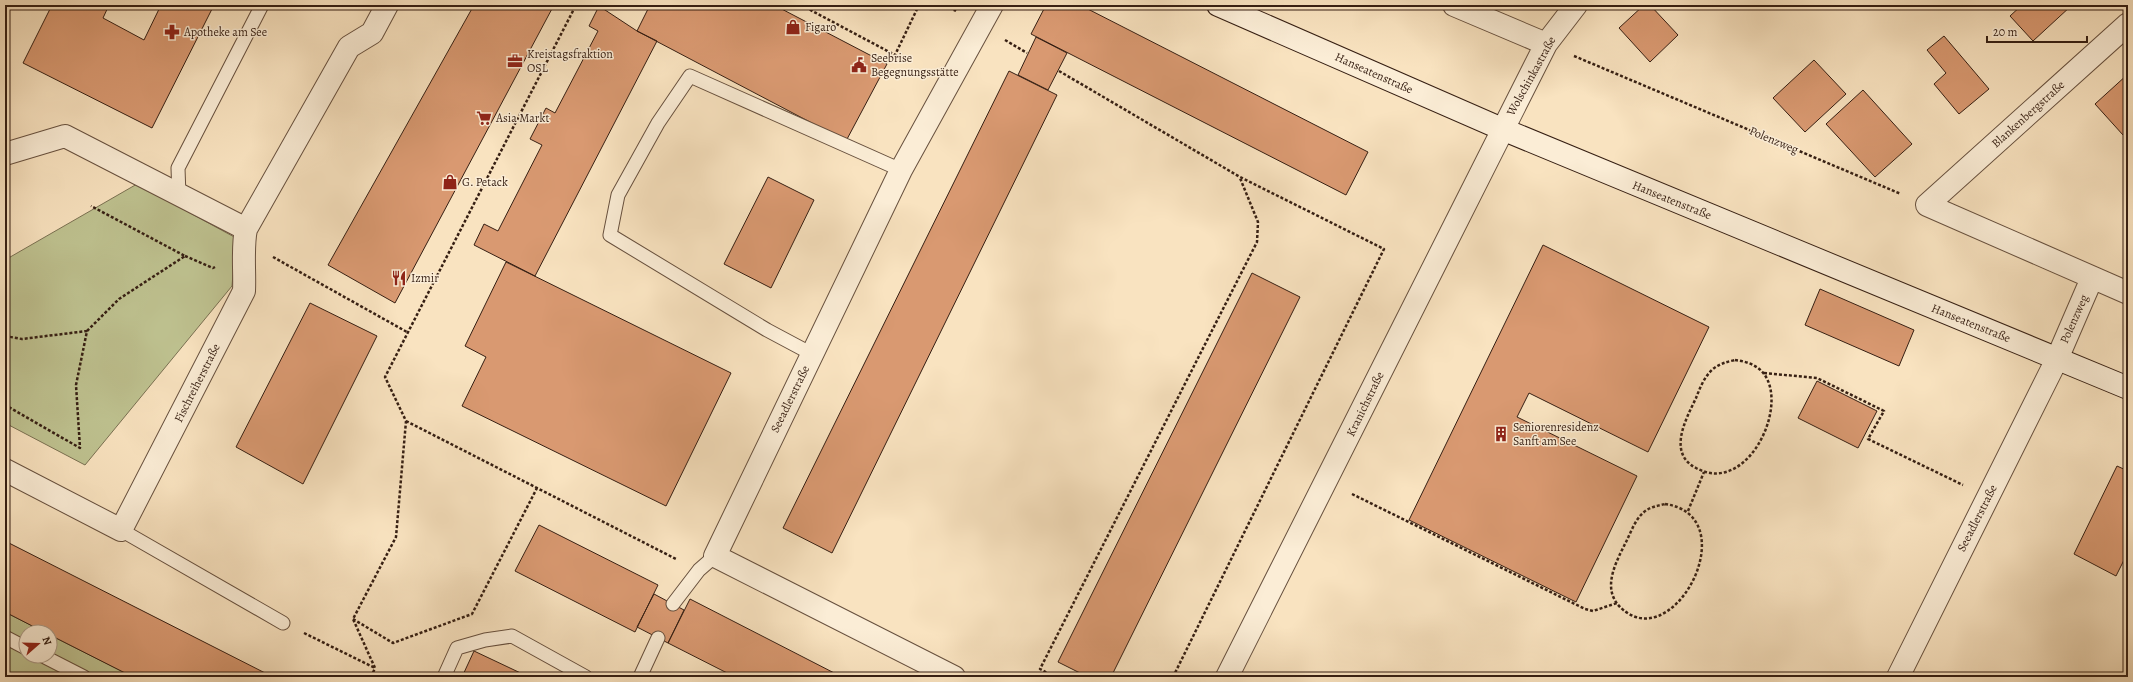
<svg xmlns="http://www.w3.org/2000/svg" width="2133" height="682" viewBox="0 0 2133 682" font-family="Alegreya,serif">
	<style>
		.green { fill: #bfc391; stroke: #7a7152 }
		.building { fill: #d99971; stroke: #361f13 }
		.lines { fill: none; stroke-linecap: round; stroke-linejoin: round }
		.lane-casing { stroke: #67503e; stroke-width: 15 }
		.street-casing { stroke: #67503e; stroke-width: 24 }
		.secondary-casing { stroke: #361f13; stroke-width: 24 }
		.path { stroke: #361f13; stroke-width: 2.5; stroke-dasharray: 3 2; stroke-linecap: butt }
		.lane { stroke: #fbedd6; stroke-width: 13 }
		.street { stroke: #fbedd6; stroke-width: 22 }
		.secondary { stroke: #fbedd6; stroke-width: 22 }
		.labels { text-anchor: middle; dominant-baseline: central; stroke-width: 3; stroke-linejoin: round; paint-order: stroke }
		.poi-label { font-size: 12px; fill: #361f13; stroke: #fbedd6; text-anchor: start }
		.street-label { font-size: 12px; fill: #361f13; stroke: #fbedd6 }
	</style>
	<rect width="100%" height="100%" fill="#f9e3c0"/>
	<filter id="stains"><feTurbulence type="fractalNoise" baseFrequency=".005" numOctaves="4"/><feColorMatrix values="0 0 0 0 .2 0 0 0 0 .09 0 0 0 0 .02 0 0 0 .5 -.17"/></filter>
	<radialGradient id="worn" r=".72"><stop offset=".6" stop-color="#630" stop-opacity="0"/><stop offset="1" stop-color="#630" stop-opacity=".3"/></radialGradient>
	<path class="green" d="M137,184l99,54 -4,48 -147,179 -80,-42v-163z
		M5,612l39,20h-18v24h24v-21l83,42h-128z"/>
	<path class="building" d="M52,5h57l-6,13 41,22 17,-35h53l-62,123 -129,-65z
		M474,5h80l-159,298 -67,-38z
		M650,5h124l113,59 -41,77 -209,-110z
		M1046,5h34l288,147 -22,43 -315,-161z
		M1644,5h6l28,30 -28,27 -31,-34z
		M2022,5h47l2,1 -38,35 -23,-25z
		M599,6l38,25 20,10 -122,235 -61,-31 10,-21 14,7 44,-86 -12,-6 16,-31 9,5 43,-82 -9,-5z
		M1944,36l45,53 -30,25 -25,-30 12,-11 -19,-23z
		M1036,37l31,16 -19,37 -30,-15z
		M1814,60l32,34 -41,38 -32,-34z
		M1009,71l48,24 -225,458 -49,-25z
		M2128,74v56l-5,5 -28,-31z
		M1863,90l49,54 -37,33 -49,-53z
		M768,177l46,23 -43,88 -47,-24z
		M1543,245l166,82 -61,125 -119,-59 -12,24 120,59 -61,126 -167,-82z
		M506,262l225,111 -65,133 -204,-100 24,-49 -21,-11z
		M1252,273l48,24 -189,380h-23l-30,-15z
		M1820,289l94,41 -15,36 -94,-41z
		M310,303l67,33 -74,148 -67,-37z
		M1817,381l60,30 -19,37 -60,-30z
		M2117,466l11,5v81l-12,24 -42,-22z
		M539,525l119,60 -23,47 -120,-61z
		M5,541l268,136h-140l-83,-42v-3h-6l-39,-20z
		M654,594l30,16 -16,33 -31,-16z
		M690,599l152,78h-107l-67,-34z
		M474,651l55,26h-67z"/>
	<g class="lines">
		<g class="lane-casing">
			<path id="lane" d="M179,196l-1,-28 84,-163
				M812,354l-45,-24 -157,-95 8,-40 40,-72 32,-47 211,94
				M121,530l162,93
				M673,604l26,-34 16,-14
				M5,637l21,11
				M43,656l41,21
				M444,677l13,-29 28,-8 27,-4 74,41
				M640,677l18,-39"/>
		</g>
		<g class="street-casing">
			<path id="street" d="M1454,5l92,39
				M2128,24l-201,181 201,88
				M5,154l60,-18 181,93 103,-182 23,-14 15,-28
				M5,470l116,60 123,-239c1,-19 -2,-43 2,-62
				M954,677l-239,-121 186,-386 91,-165
				M1227,677l319,-633 30,-39
				M1898,677l159,-318 35,-81"/>
		</g>
		<g class="secondary-casing">
			<path id="secondary" d="M1218,5l284,124 626,259"/>
		</g>
		<path class="path" d="M801,5l94,50 24,-50
			M945,5l11,6
			M1005,40l22,13
			M1574,56l327,138
			M1059,71l181,106 144,72 -211,428
			M185,256l28,12 2,-1
			M273,257l134,75
			M87,331l32,-32 66,-43 -94,-50
			M5,336l17,3 65,-8 -11,54 4,63 -75,-43
			M1735,360c8,1 16,3 23,8 37,27 -8,130 -62,100 -29,-15 -10,-49 0,-70 4,-10 8,-21 17,-29 6,-5 13,-7 22,-9z
			M1764,373l53,5 67,33 -16,28 95,46
			M406,421l270,138
			M1352,494l233,115 8,2 24,-8
			M1665,504c78,11 16,140 -36,110 -31,-19 -15,-48 -3,-72 5,-10 9,-22 17,-29 6,-6 14,-7 22,-9z
			M1688,511l16,-39
			M353,619l40,24 79,-29 65,-126
			M304,633l71,35
			M371,677l4,-9 -22,-49 43,-82 10,-116 -21,-44 191,-372
			M1055,677l-15,-8 217,-427 1,-20 -18,-44"/>
		<use href="#lane" class="lane"/>
		<use href="#street" class="street"/>
		<use href="#secondary" class="secondary"/>
	</g>
	<defs>
		<g id="shop-bare" transform="scale(1.2)"><path d="M-5-2.5h2.3a2.7 3.5 0 0 1 5.4 0H5L5.5 6h-11ZM-1.5-2.5h3a1.5 2.3 0 0 0-3 0Z" fill="#8f2418" stroke="#fbedd6" stroke-width="2.5" paint-order="stroke"/></g>
		<g id="pharmacy-bare" transform="scale(1.2)"><path d="M-2-6h4v4h4v4h-4v4h-4v-4h-4v-4h4Z" fill="#8f2418" stroke="#fbedd6" stroke-width="2.5" paint-order="stroke"/></g>
		<g id="office-bare" transform="scale(1.2)"><path d="M-6-3h4V-5.5h4V-3h4V5H-6ZM-1-4.5V-3h2v-1.5ZM-6 0V1H6V0Z" fill="#8f2418" stroke="#fbedd6" stroke-width="2.5" paint-order="stroke"/></g>
		<g id="civic-bare" transform="scale(1.2)"><path d="M-.6-6.5H3V-4.5H.6V-3L4-1V1h2V6H-6V1h2V-1L-.6-3ZM-1.2 2.5V6h2.4V2.5Z" fill="#8f2418" stroke="#fbedd6" stroke-width="2.5" paint-order="stroke"/></g>
		<g id="supermarket-bare" transform="scale(1.2)"><path d="M-6-5.5h2.5l.6 2H6L4.5 2H-2.5L-4.4-4H-6ZM-1.5 3.2a1.3 1.3 0 1 0 .1 0ZM3 3.2a1.3 1.3 0 1 0 .1 0Z" fill="#8f2418" stroke="#fbedd6" stroke-width="2.5" paint-order="stroke"/></g>
		<g id="restaurant-bare" transform="scale(1.2)"><path d="M-5-6h1v4h1v-4h1v4h1v-4h1v5L-1.5 .5V6h-2V.5L-5-1ZM5-6V6H3V1.5H1.5Q1.5-4 5-6Z" fill="#8f2418" stroke="#fbedd6" stroke-width="2.5" paint-order="stroke"/></g>
		<g id="building-bare" transform="scale(1.2)"><path d="M-4-6H4V6H1V3H-1V6H-4ZM-2.5-4.3h1.7v1.8h-1.7ZM.8-4.3h1.7v1.8H.8ZM-2.5-1h1.7V.8h-1.7ZM.8-1h1.7V.8H.8Z" fill="#8f2418" stroke="#fbedd6" stroke-width="2.5" paint-order="stroke"/></g>
	</defs>
	<g fill-rule="evenodd">
		<use href="#shop-bare" x="793" y="27"/>
		<use href="#pharmacy-bare" x="172" y="32"/>
		<use href="#office-bare" x="515" y="61"/>
		<use href="#civic-bare" x="859" y="65"/>
		<use href="#supermarket-bare" x="484" y="118"/>
		<use href="#shop-bare" x="450" y="182"/>
		<use href="#restaurant-bare" x="399" y="278"/>
		<use href="#building-bare" x="1501" y="434"/>
	</g>
	<g class="labels">
		<g class="poi-label">
			<text x="805" y="27">Figaro</text>
			<text x="184" y="32">Apotheke am See</text>
			<text x="527" y="54">Kreistagsfraktion<tspan x="527" dy="14">OSL</tspan></text>
			<text x="871" y="58">Seebrise<tspan x="871" dy="14">Begegnungsstätte</tspan></text>
			<text x="496" y="118">Asia Markt</text>
			<text x="462" y="182">G. Petack</text>
			<text x="411" y="278">Izmir</text>
			<text x="1513" y="427">Seniorenresidenz<tspan x="1513" dy="14">Sanft am See</tspan></text>
		</g>
		<g class="street-label">
			<text transform="translate(1374 73) rotate(24)">Hanseatenstraße</text>
			<text transform="translate(1531 76) rotate(-61)">Wolschinkastraße</text>
			<text transform="translate(2028 114) rotate(-42)">Blankenbergstraße</text>
			<text transform="translate(1774 140) rotate(23)">Polenzweg</text>
			<text transform="translate(1672 200) rotate(22)">Hanseatenstraße</text>
			<text transform="translate(2074 319) rotate(-66)">Polenzweg</text>
			<text transform="translate(1971 323) rotate(22)">Hanseatenstraße</text>
			<text transform="translate(197 383) rotate(-63)">Fischreiherstraße</text>
			<text transform="translate(790 399) rotate(-64)">Seeadlerstraße</text>
			<text transform="translate(1365 404) rotate(-64)">Kranichstraße</text>
			<text transform="translate(1977 518) rotate(-63)">Seeadlerstraße</text>
		</g>
	</g>
	<rect width="2133" height="682" fill="none" stroke="#f9e3c0" stroke-width="20"/>
	<rect x="6" y="6" width="2121" height="670" fill="none" stroke="#361f13" stroke-width="2"/>
	<rect x="10" y="10" width="2113" height="662" fill="none" stroke="#361f13"/>
	<g transform="translate(38 644) rotate(70)"><circle r="19" fill="#fbedd6" stroke="#ac9b88"/>
	<path d="M0-3L7 15L0 10L-7 15Z" fill="#8f2418"/>
	<text y="-6" font-size="11" font-weight="bold" text-anchor="middle" fill="#361f13">N</text>
	</g>
	<path d="M1987 36v6h100v-6" fill="none" stroke="#361f13" stroke-width="2"/>
	<text x="1993" y="36" font-size="12" fill="#361f13" stroke="#fbedd6" stroke-width="3" paint-order="stroke">20 m</text>
	<rect width="100%" height="100%" filter="url(#stains)"/>
	<rect width="100%" height="100%" fill="url(#worn)"/>
</svg>
